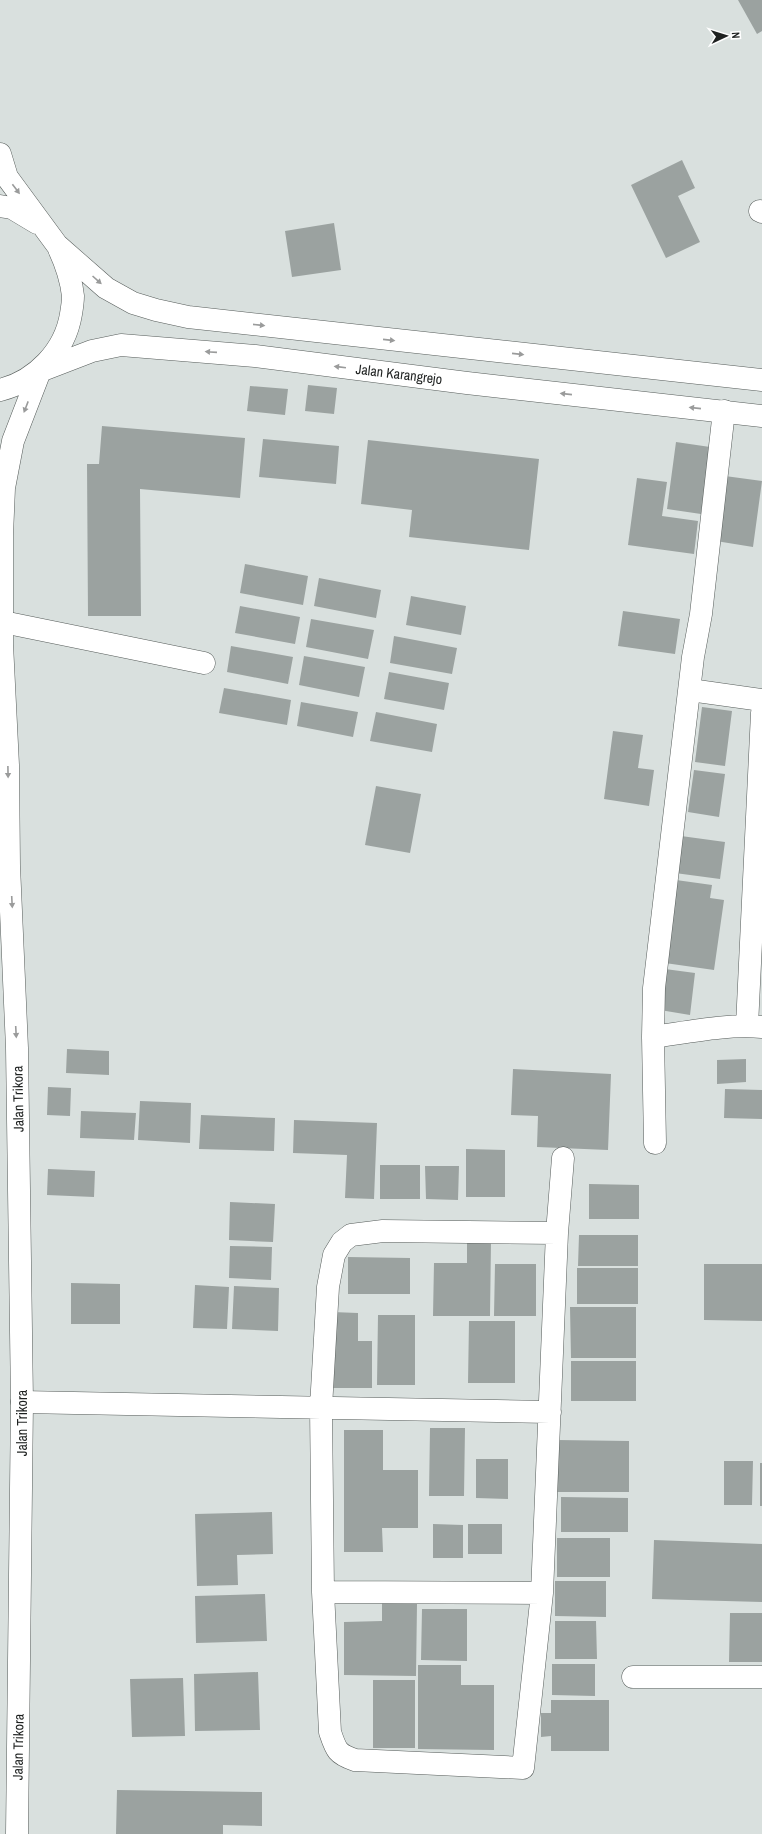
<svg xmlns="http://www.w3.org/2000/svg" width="762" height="1834" viewBox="0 0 762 1834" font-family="'Archivo Narrow',sans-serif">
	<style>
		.building { fill: #9ba2a0 }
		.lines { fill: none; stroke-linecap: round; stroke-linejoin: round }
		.minor-casing { stroke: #565c5a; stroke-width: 23 }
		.major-casing { stroke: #565c5a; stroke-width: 23 }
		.minor { stroke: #fff; stroke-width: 22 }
		.major { stroke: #fff; stroke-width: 22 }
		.oneway { fill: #9a9b9b }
		.labels { text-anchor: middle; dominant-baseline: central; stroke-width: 3.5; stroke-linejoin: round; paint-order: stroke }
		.street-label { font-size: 14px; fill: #1e2120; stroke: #fff }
	</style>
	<rect width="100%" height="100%" fill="#d9e0de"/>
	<path class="building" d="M738,0h24v31l-5,3z
		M682,160l13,28 -17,8 22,46 -34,16 -35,-73z
		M334,223l7,47 -49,7 -7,-46z
		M308,385l29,3 -3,26 -29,-3z
		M250,386l38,3 -3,26 -38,-4z
		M102,426l143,12 -5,60 -100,-9 1,127h-53l-1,-152h12z
		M263,439l76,7 -3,38 -77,-7z
		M368,440l171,19 -10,91 -120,-13 3,-27 -51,-6z
		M676,442l34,5 -9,67 -34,-5z
		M725,476l37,5 -9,66 -37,-6z
		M637,478l30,4 -5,34 36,5 -4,33 -66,-9z
		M245,564l63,12 -5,29 -63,-12z
		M319,578l62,12 -5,28 -62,-12z
		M411,596l55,10 -5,29 -55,-10z
		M240,606l60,11 -5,27 -60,-11z
		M623,611l57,8 -5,35 -57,-8z
		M311,619l63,11 -6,29 -62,-12z
		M394,636l63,12 -5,26 -62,-11z
		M231,646l62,11 -5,27 -61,-12z
		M304,656l61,11 -6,30 -60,-12z
		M389,672l60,11 -5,27 -60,-11z
		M224,688l67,12 -4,25 -68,-12z
		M301,702l57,10 -5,25 -56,-11z
		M702,707l30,4 -7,55 -30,-4z
		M376,712l61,12 -5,28 -62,-11z
		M613,731l30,4 -5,33 16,2 -5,36 -45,-7z
		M694,770l31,4 -6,43 -31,-5z
		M376,786l45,8 -11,59 -45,-8z
		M681,836l44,6 -5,37 -45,-6z
		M676,880l36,5 -2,13 14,2 -10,70 -49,-7z
		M665,969l30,4 -5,42 -30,-5z
		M67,1049l42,2v24l-43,-2z
		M746,1059v23l-29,2v-24z
		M513,1069l98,5 -3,76 -71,-3 1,-31 -27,-1z
		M48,1087l23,1 -1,28 -23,-1z
		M725,1089l37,1v29l-38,-1z
		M140,1101l51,2 -1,40 -52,-3z
		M81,1111l55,2 -2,27 -54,-2z
		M201,1115l74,3 -1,33 -75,-2z
		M294,1120l83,3 -3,76 -29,-1 2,-43 -54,-2z
		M466,1149l39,1v47h-39z
		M380,1165h40v34h-40z
		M425,1166h34l-1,34 -32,-1z
		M48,1169l47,2 -1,26 -47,-2z
		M589,1184l50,1v34h-50z
		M230,1202l45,2 -2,38 -44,-2z
		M579,1235h59v31h-60z
		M467,1241h24l-1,75h-57l1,-53h33z
		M230,1246l42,1 -1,33 -42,-2z
		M348,1257l62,1v36h-62z
		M495,1264h41v52h-42z
		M704,1264h58v57l-58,-1z
		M577,1268h61v36h-61z
		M71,1283l49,1v40h-49z
		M195,1285l34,2 -2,42 -34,-1z
		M234,1286l45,2 -1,43 -46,-2z
		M570,1307h66v51h-65z
		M332,1312l26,1v28h14v47h-40z
		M378,1315h37v70h-38z
		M469,1321h46v62h-47z
		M571,1361h65v40h-65z
		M430,1428h35l-1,68h-35z
		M344,1430h39v40h35v58h-36l1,24h-39z
		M557,1440l72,1v51h-72z
		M476,1459h32v40l-32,-1z
		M724,1461h29l-1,44h-28z
		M760,1463h2v43h-2z
		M561,1497l67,1v34h-67z
		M272,1512l1,42 -36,1 1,30 -41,1 -2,-72z
		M433,1524l30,1v33h-30z
		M468,1524h34v30h-34z
		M557,1538h53v39h-53z
		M654,1540l108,4v58l-110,-3z
		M555,1581h51v36l-51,-1z
		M265,1594l2,47 -71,2 -1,-47z
		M382,1603l35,1 -1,72 -72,-1v-53l38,-1z
		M422,1609h45v52l-46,-1z
		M730,1613h32v49h-33z
		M555,1621h41l1,38h-42z
		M552,1664h43v32l-43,-1z
		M418,1665h43v20h33v65l-76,-1z
		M258,1672l2,58 -65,1 -1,-57z
		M183,1678l2,58 -53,1 -2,-58z
		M373,1680h42v68h-42z
		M551,1700h58v51h-58v-15l-10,1v-24h10z
		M117,1790l145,2v34l-39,-1v9h-107z"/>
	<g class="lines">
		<g class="minor-casing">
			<path id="minor" d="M760,211l2,1
				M3,622l201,41
				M690,690l72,10
				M747,1026l15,-313
				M653,1037l1,-49 39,-331 8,-43 23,-203
				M655,1143l-2,-106c36,-5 73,-13 109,-10
				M557,1233l-174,-2 -32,4 -9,7 -8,13 -6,32 -7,120 2,185 7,140c6,18 7,22 25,28l168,8 19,-175 15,-360 6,-75
				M22,1402l528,10
				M323,1592l219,1
				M633,1677h129"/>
		</g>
		<g class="major-casing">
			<path id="major" d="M0,154l7,23 50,68 49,43 27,15 23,7 32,7 574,63
				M0,206l12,2 25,15
				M0,390c36,-9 65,-39 71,-76 1,-6 2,-13 2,-18 -2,-18 -7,-32 -14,-47
				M17,1834l5,-432 -5,-354 -8,-182 -1,-101 -6,-121v-109l2,-47 9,-47 27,-70 52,-20 29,-6 134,11 212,27 295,33"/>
		</g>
		<use href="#minor" class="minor"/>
		<use href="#major" class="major"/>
	</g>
	<defs><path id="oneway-solid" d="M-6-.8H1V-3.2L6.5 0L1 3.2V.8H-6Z"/></defs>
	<g class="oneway">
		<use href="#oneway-solid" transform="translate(16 189) rotate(53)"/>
		<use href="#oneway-solid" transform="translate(97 280) rotate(42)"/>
		<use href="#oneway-solid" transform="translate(259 325) rotate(6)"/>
		<use href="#oneway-solid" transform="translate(389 340) rotate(6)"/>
		<use href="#oneway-solid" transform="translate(211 352) rotate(-176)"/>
		<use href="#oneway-solid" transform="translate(518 354) rotate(6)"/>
		<use href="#oneway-solid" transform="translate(340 367) rotate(-173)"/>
		<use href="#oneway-solid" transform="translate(566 394) rotate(-174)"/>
		<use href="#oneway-solid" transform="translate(26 407) rotate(111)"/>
		<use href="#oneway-solid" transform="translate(695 408) rotate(-174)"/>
		<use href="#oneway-solid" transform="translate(8 772) rotate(89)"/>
		<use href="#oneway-solid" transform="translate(12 902) rotate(87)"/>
		<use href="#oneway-solid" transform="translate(16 1032) rotate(87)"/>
	</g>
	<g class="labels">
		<g class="street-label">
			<text transform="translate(399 374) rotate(7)">Jalan Karangrejo</text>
			<text transform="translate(18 1099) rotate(-91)">Jalan Trikora</text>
			<text transform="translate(22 1423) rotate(-90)">Jalan Trikora</text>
			<text transform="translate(18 1747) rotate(-89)">Jalan Trikora</text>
		</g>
	</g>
	<g transform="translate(726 36) rotate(86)" stroke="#ffffff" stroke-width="3" paint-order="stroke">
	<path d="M0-3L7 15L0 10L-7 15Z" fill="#1e2120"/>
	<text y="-6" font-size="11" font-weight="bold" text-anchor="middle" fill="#1e2120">N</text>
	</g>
</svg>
